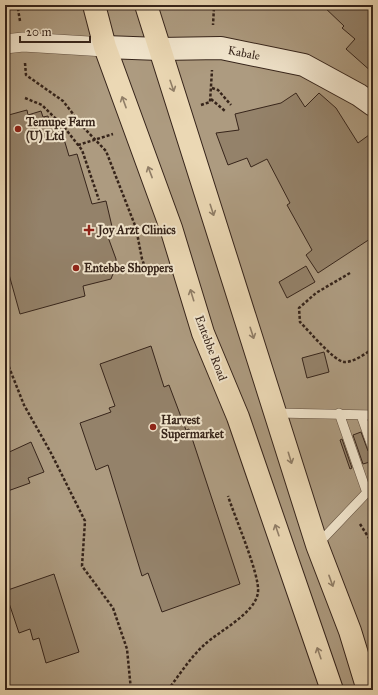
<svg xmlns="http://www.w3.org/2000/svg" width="378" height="695" viewBox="0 0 378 695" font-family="'IM FELL Great Primer',serif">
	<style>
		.water { fill: #ad9b80; stroke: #7d6b57 }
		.building { fill: #94826a; stroke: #36241a }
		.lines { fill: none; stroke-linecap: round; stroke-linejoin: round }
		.lane-casing { stroke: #635140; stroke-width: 10 }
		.street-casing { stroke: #635140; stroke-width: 20 }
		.secondary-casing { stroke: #36241a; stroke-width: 24 }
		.highway-casing { stroke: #36241a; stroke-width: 24 }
		.path { stroke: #36241a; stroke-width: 2.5; stroke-dasharray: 3 2; stroke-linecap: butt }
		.lane { stroke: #f2e6ce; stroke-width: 9 }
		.street { stroke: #f2e6ce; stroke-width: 19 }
		.secondary { stroke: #f2e6ce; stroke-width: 22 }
		.highway { stroke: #ebd8b4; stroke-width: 22 }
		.oneway { stroke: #907e67 }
		.poi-dot { fill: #8f2418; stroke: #f2e6ce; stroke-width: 1.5 }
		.labels { text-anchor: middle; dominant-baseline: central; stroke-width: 4; stroke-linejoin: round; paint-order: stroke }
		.street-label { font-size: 12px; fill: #36241a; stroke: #f2e6ce }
		.poi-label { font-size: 12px; font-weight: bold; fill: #36241a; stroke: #f2e6ce; text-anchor: start }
	</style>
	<rect width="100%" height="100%" fill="#ebd8b4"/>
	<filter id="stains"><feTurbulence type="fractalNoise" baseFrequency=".005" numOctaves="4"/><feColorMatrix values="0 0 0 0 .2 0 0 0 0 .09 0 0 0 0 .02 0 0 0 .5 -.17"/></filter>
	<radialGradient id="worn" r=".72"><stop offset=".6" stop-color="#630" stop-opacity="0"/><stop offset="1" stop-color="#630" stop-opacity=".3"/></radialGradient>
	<path class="water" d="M5,5h368v685h-368z"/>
	<path class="building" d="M322,5h51v68l-27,-24 9,-10 -13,-11 2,-2z
		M296,93l9,14 14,-14 17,15 22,35 15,-11v105l-55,36 -12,-18 6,-5 -25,-45 3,-2 -23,-44 -16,8 -4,-9 -19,7 -12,-32 23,-3 -4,-16 46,-11z
		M27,110l1,5 13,-4 2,6 5,-1 2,6 5,-2 2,10 4,-1 8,27 8,-2 15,50 14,-3 8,34 -6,2 8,22v7l-5,13 -28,7 2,10 -65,18 -15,-54v-144z
		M306,266l9,16 -28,16 -8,-16z
		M151,346l13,41 5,-2 17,45 3,-1 51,155 -78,28 -14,-39 -6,3 -34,-111 -12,5 -16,-47 31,-11 -2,-4 6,-2 -15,-42z
		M324,352l5,20 -22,6 -5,-20z
		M361,432l7,19 5,4v6l-10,3 -10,-29z
		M342,439l10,29 -2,1 -10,-29z
		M31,442l13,30 -16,6 2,5 -25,9v-38z
		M54,574l25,78 -33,11 -7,-25 -6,2 -3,-11 -11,4 -14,-42z"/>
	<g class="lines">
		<g class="lane-casing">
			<path id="lane" d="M277,413l96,2
				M339,413l28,80
				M361,415l12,34
				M317,545l56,-59"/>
		</g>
		<g class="street-casing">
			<path id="street" d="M5,44l18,-2 82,5"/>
		</g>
		<g class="secondary-casing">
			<path id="secondary" d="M105,47l55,2 61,-1 83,17 55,30 14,10"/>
		</g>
		<g class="highway-casing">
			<path id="highway" d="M94,5l11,42 66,181 32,105 35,84 94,273
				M146,5l171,540 33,86 18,59"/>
		</g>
		<path class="path" d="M211,5l3,2 -1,18
			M251,5l1,2
			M20,21l-2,-12 4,-4
			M25,63l1,12 37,26 21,27 22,23 30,77 6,31 6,16
			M212,88l6,2 13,15
			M25,98l17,7 22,22 18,23 17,50
			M211,99l14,12
			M201,105l9,-3 2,-32
			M78,145l35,-11
			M350,273l-34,20 -17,15 1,14c9,9 34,39 44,40 11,0 20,-8 29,-13
			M5,357l19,48 27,48 34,68 -3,45 31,42 14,41 4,41
			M360,524l12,19 1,25
			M168,690c11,-15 23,-33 36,-45 15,-14 52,-32 54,-53 2,-17 -24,-77 -30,-96"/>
		<use href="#lane" class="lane"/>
		<use href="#street" class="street"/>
		<use href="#secondary" class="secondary"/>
		<use href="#highway" class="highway"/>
	</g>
	<defs><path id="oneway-shaft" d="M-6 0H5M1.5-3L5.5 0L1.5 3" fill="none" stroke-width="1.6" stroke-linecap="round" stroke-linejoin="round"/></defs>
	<g class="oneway">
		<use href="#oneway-shaft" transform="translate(172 86) rotate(71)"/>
		<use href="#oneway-shaft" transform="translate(124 102) rotate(-110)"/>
		<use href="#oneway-shaft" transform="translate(150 172) rotate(-111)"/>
		<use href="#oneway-shaft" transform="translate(212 210) rotate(72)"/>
		<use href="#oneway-shaft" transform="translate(192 295) rotate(-107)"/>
		<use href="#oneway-shaft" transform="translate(252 333) rotate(72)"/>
		<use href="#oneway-shaft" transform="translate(290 458) rotate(73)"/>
		<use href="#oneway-shaft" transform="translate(277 530) rotate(-109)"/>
		<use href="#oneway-shaft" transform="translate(331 581) rotate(70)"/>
		<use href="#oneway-shaft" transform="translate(319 653) rotate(-109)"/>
	</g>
	<g class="poi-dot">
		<circle cx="18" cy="129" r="4"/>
		<path d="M87 224h4v4h4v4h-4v4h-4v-4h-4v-4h4z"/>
		<circle cx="76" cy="268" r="4"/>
		<circle cx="153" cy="427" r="4"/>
	</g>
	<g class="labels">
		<g class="street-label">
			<text transform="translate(244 53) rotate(11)">Kabale</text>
			<text transform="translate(211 348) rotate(69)">Entebbe Road</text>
		</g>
		<g class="poi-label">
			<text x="26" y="122">Temupe Farm<tspan x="26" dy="14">(U) Ltd</tspan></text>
			<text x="98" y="230">Joy Arzt Clinics</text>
			<text x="84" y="268">Entebbe Shoppers</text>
			<text x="161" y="420">Harvest<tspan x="161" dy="14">Supermarket</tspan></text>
		</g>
	</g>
	<rect width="378" height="695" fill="none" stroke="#ebd8b4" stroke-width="20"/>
	<rect x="6" y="6" width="366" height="683" fill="none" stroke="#36241a" stroke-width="2"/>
	<rect x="10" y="10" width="358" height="675" fill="none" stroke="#36241a"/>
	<path d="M20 36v6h70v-6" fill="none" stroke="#36241a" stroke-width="2"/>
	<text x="26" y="36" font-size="12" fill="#36241a" stroke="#f2e6ce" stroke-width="3" paint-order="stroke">20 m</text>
	<rect width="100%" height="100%" filter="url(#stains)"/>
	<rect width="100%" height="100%" fill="url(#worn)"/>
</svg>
